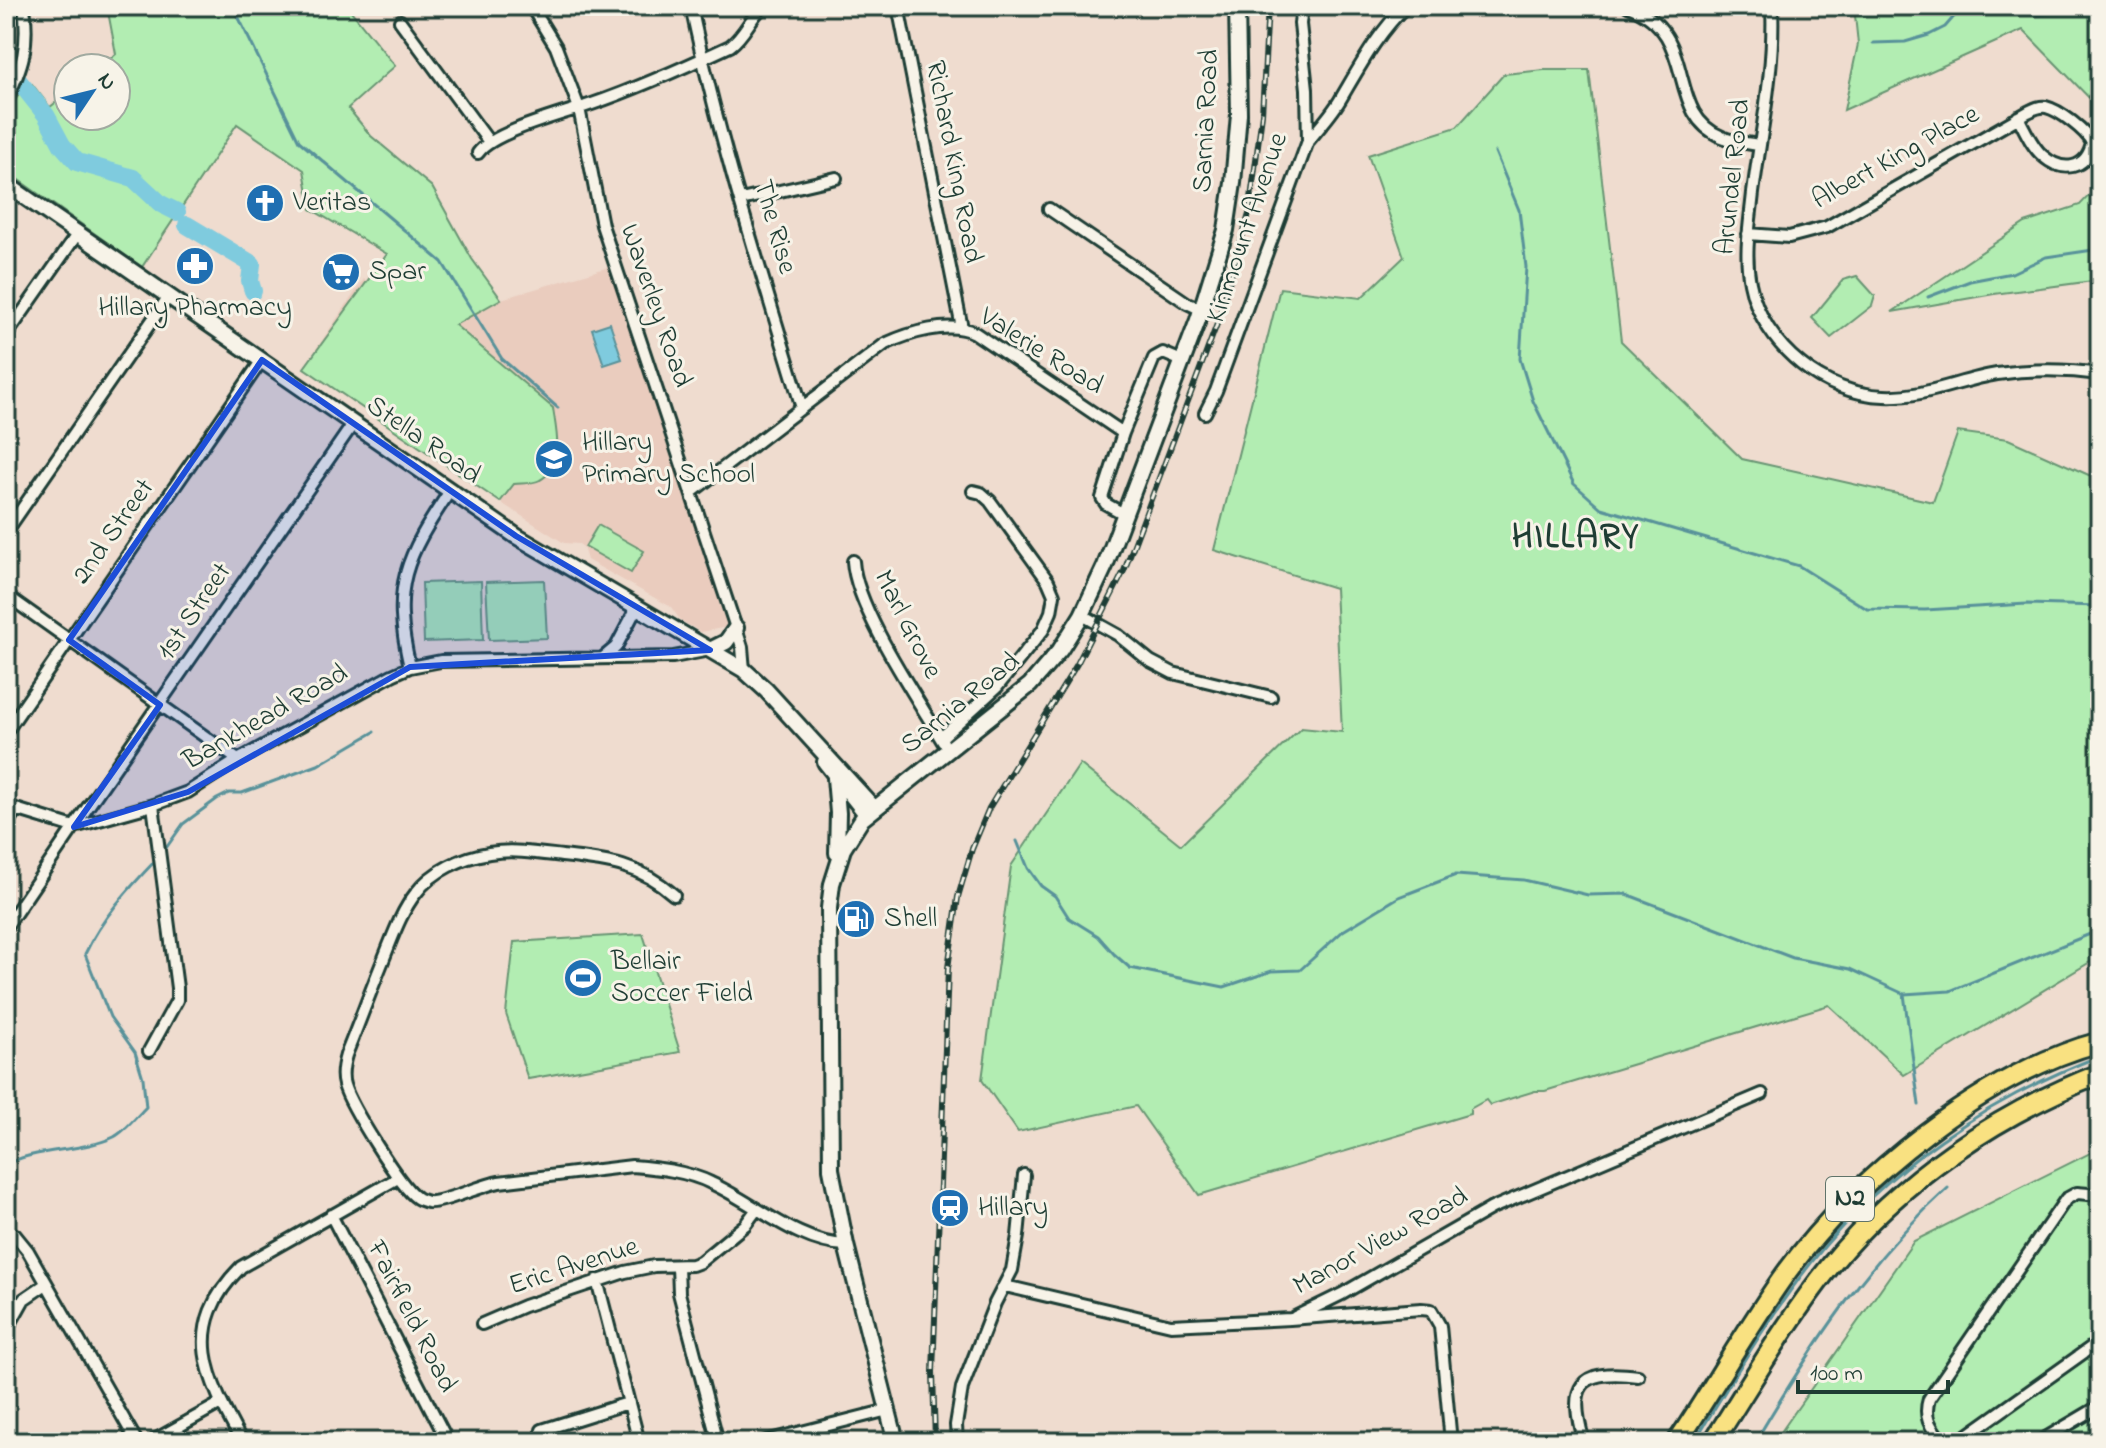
<svg xmlns="http://www.w3.org/2000/svg" width="2106" height="1448" viewBox="0 0 2106 1448" font-family="'Indie Flower',sans-serif">
	<style>
		.built { fill: #eaccbe }
		.green { fill: #b2edb2; stroke: #689573; stroke-width: 2 }
		.water { fill: #7fcbde; stroke: #59929a; stroke-width: 2 }
		.lines { fill: none; stroke-linecap: round; stroke-linejoin: round }
		.stream { stroke: #59929a; stroke-width: 3 }
		.river { stroke: #7fcbde; stroke-width: 18 }
		.minor-casing { stroke: #1f3d34; stroke-width: 16 }
		.secondary-casing { stroke: #1f3d34; stroke-width: 20 }
		.motorway-casing { stroke: #1f3d34; stroke-width: 24 }
		.minor { stroke: #f7f3e8; stroke-width: 10 }
		.secondary { stroke: #f7f3e8; stroke-width: 14 }
		.motorway { stroke: #f9e181; stroke-width: 18 }
		.rail-casing { stroke: #1f3d34; stroke-width: 6 }
		.rail { stroke: #f7f3e8; stroke-width: 3; stroke-dasharray: 9; stroke-linecap: butt }
		.marked { fill: #1d4ed8; fill-opacity: 0.2; stroke: #1d4ed8; stroke-width: 6; stroke-linejoin: round }
		.labels { text-anchor: middle; dominant-baseline: central; stroke-width: 6; stroke-linejoin: round; paint-order: stroke }
		.shield { fill: #f7f3e8; stroke: #60746a; stroke-width: 2 }
		.shield-label { font-size: 26px; font-weight: bold; fill: #1f3d34 }
		.street-label { font-size: 28px; fill: #1f3d34; stroke: #f7f3e8 }
		.poi-label { font-size: 28px; fill: #1f3d34; stroke: #f7f3e8; text-anchor: start }
		.district-label { font-size: 36px; font-weight: bold; letter-spacing: 2px; fill: #1f3d34; stroke: #f7f3e8 }
	</style>
	<rect width="100%" height="100%" fill="#efdccf"/>
	<filter id="ink" filterUnits="userSpaceOnUse"><feTurbulence type="fractalNoise" baseFrequency=".0125" numOctaves="2"/><feDisplacementMap in="SourceGraphic" scale="16" xChannelSelector="R" yChannelSelector="G"/><feConvolveMatrix kernelMatrix="1 2 1 2 8 2 1 2 1" color-interpolation-filters="sRGB"/></filter>
	<g filter="url(#ink)">
		<path class="built" d="M609,267l101,306 17,54 -26,5 -21,-12 -9,-13 -84,-47 -4,-13 -4,-3 -15,-1 -83,-53 -178,-122 61,-89 2,2 9,-13 80,56 46,-25z"/>
		<path class="green" d="M107,6h240l48,60 -47,42 23,28 61,51 40,72 29,40 -46,26 98,83c3,23 13,58 -13,72 -7,4 -18,3 -26,4l-14,18 -196,-134 83,-114 -76,-45 -7,-39 -67,-46 -95,143 -136,-96c0,-28 -4,-72 26,-87l18,23 18,-14v23h48v-48h-17l17,-14z
			M1854,6h246v103l-77,-79 -179,80 14,-66z
			M1544,70h45l32,271 121,118 191,43 25,-70 50,7 92,41v476l-196,119 -75,-70 -284,86h-10l-45,14 -4,-5 -16,9v5l-271,81 -63,-89 -118,26 -36,-52 29,-214 69,-102 101,81 120,-117 41,4 -7,-144 -121,-38 66,-262 81,10 43,-41 -36,-102 89,-28 47,-53z
			M2100,184v96l-106,14 -102,18 133,-89 55,-18z
			M1857,276l18,20 -3,10 -41,32 -19,-20 31,-38z
			M598,525l46,26 -13,22 -46,-26z
			M544,580l3,58 -58,2 -3,-58z
			M481,581l2,59 -59,2 -2,-59z
			M643,934l37,118 -152,27 -22,-65 8,-72z
			M2100,1148v294h-326l140,-201z"/>
		<path class="water" d="M610,323l12,36 -18,6 -12,-36z"/>
		<g class="lines">
			<path class="stream" d="M233,6l66,135 143,121 60,97 56,49
				M1873,43l32,-1 24,-7 16,-8 13,-15 27,-5h34l19,8 44,-5 18,8
				M1495,152l24,58 7,57 -6,92 13,42 41,83 27,24 198,58 68,43 58,1 102,-6 73,2
				M1928,297l42,-16 42,-8 34,-16 54,-8
				M1017,841l11,27 13,18 14,10 14,22 29,18 16,18 16,14 94,19 48,-16 28,-1 43,-39 56,-34 57,-22 68,5 64,15 38,-1 167,64 57,11 54,25 46,-3 150,-61
				M164,851l19,-27 34,-25 12,-6h13l76,-28 56,-33
				M1904,994l15,111
				M6,1165c26,-17 77,-13 108,-28 12,-6 23,-21 32,-30l-3,-29 -8,-26 -25,-35 -25,-63c17,-36 44,-66 71,-94
				M1694,1442c37,-60 73,-123 117,-179 75,-95 176,-164 289,-207
				M1755,1442c55,-93 112,-181 193,-254"/>
			<path class="river" d="M6,65l40,50 16,30 15,17 56,16 28,26 16,8
				M187,225l65,39 -2,17 3,10"/>
			<g class="minor-casing">
				<path id="minor" d="M531,6l25,41 23,61 23,117 134,403 6,19 2,23
					M691,6c28,136 71,269 111,402
					M898,6l64,322
					M1628,6c73,27 35,107 94,131 11,5 25,6 37,8
					M1772,6c3,62 -11,125 -19,187 -3,30 -9,60 -3,90 6,32 26,61 51,81 23,19 53,31 83,32 40,2 75,-16 113,-22 34,-5 69,-5 103,0
					M400,21l89,121
					M6,101c17,-36 23,-55 18,-95
					M1308,141c11,-13 23,-26 32,-41 19,-32 38,-68 66,-94
					M478,153c14,-21 88,-40 114,-49 47,-16 93,-37 138,-58 15,-11 20,-28 33,-40
					M741,200l95,-22
					M1049,209l138,94 15,7
					M1748,234l41,3 38,-10 201,-115c6,-3 11,-6 18,-5 13,3 41,24 46,36 -5,27 -30,30 -49,13 -11,-9 -18,-26 -25,-39
					M6,336l72,-103
					M1205,413l11,-22 92,-250 -1,-52 -7,-65 2,-18
					M692,492l193,-148c24,-11 64,-24 90,-11l148,100
					M1124,514l-18,-10 -4,-6 21,-65 31,-75 9,-5 19,8
					M6,532l163,-236
					M853,561c3,48 64,137 90,181
					M6,595l232,165
					M1082,615l36,20 32,26 23,12 98,24
					M604,657l12,-10 21,-40
					M410,667c-19,-81 -5,-109 40,-176
					M6,732l256,-372
					M941,738l56,-51 46,-57 8,-18 3,-17 -6,-14 -58,-80 -9,-8 -8,-2
					M6,806l68,21 279,-403
					M6,824l10,-14
					M674,895c-35,-31 -67,-34 -112,-39 -24,-3 -49,-7 -73,-3 -26,4 -57,18 -73,40 -15,19 -23,43 -32,65 -13,32 -25,65 -38,97 -3,10 -5,20 -2,30 6,20 56,102 73,113 1,1 10,4 11,4 13,2 54,-17 71,-20l133,-16c25,2 55,5 79,17 42,19 88,61 135,62
					M6,927l68,-100 79,-22 35,-13 50,-32 154,-85 18,-8 31,-6 232,-4 37,-7
					M149,1051l28,-51v-12l-24,-183
					M331,1215l117,227
					M6,1230l9,5 13,16 109,191
					M678,1266l1,27 39,149
					M597,1280l42,162
					M1005,1286l166,39 119,-6 131,-10 10,1 9,16 11,116
					M1295,1317l47,-23 150,-86 270,-114
					M482,1324l42,-18 101,-34 29,-6 38,-1 8,-3 45,-37 12,-16
					M6,1331l18,-32 22,-15
					M542,1430l86,-27
					M151,1442l70,-39
					M242,1442c-35,-64 -62,-114 -1,-175l157,-89
					M762,1442l126,-32
					M957,1442l-1,-17 6,-37 33,-85 17,-33 6,-34 6,-61
					M1584,1442c-16,-55 -7,-74 54,-66
					M1942,1442c-11,-15 -19,-24 -13,-43l137,-200 11,-6 23,2
					M1958,1442l142,-101
					M2039,1442l61,-36"/>
			</g>
			<g class="secondary-casing">
				<path id="secondary" d="M6,184l510,352 228,134 22,20 107,117
					M710,650l16,-8 10,-14
					M825,762l41,52
					M835,778l3,35 -1,40
					M896,1442l-50,-197 -15,-76 -2,-261 3,-24 11,-35 19,-30 168,-134 30,-35 22,-35 23,-49 93,-246 28,-90 7,-47 6,-69 -2,-108"/>
			</g>
			<g class="motorway-casing">
				<path id="motorway" d="M1677,1442c38,-56 70,-115 109,-169 71,-96 198,-200 314,-231
					M1713,1442c38,-59 74,-122 118,-177 70,-86 166,-151 269,-191"/>
			</g>
			<use href="#minor" class="minor"/>
			<use href="#secondary" class="secondary"/>
			<use href="#motorway" class="motorway"/>
			<g class="rail-casing">
				<path id="rail" d="M935,1442l-2,-70 15,-404 10,-71 14,-48 17,-41 88,-144 47,-93 93,-247 32,-110 13,-100 6,-108"/>
			</g>
			<use href="#rail" class="rail"/>
		</g>
	</g>
	<path class="marked" d="M262,360l254,176 194,114 -300,17 -222,125 -114,35 86,-122 -91,-65z"/>
	<defs>
		<g id="church-disc" transform="scale(2)"><circle r="9.5" fill="#1f6fb2" stroke="#f7f3e8"/><path d="M-1.2-6h2.4v3.5h3.3v2.4h-3.3V6h-2.4V-.1h-3.3v-2.4h3.3Z" fill="#fff"/></g>
		<g id="pharmacy-disc" transform="scale(2)"><circle r="9.5" fill="#1f6fb2" stroke="#f7f3e8"/><path d="M-2-6h4v4h4v4h-4v4h-4v-4h-4v-4h4Z" fill="#fff"/></g>
		<g id="supermarket-disc" transform="scale(2)"><circle r="9.5" fill="#1f6fb2" stroke="#f7f3e8"/><path d="M-6-5.5h2.5l.6 2H6L4.5 2H-2.5L-4.4-4H-6ZM-1.5 3.2a1.3 1.3 0 1 0 .1 0ZM3 3.2a1.3 1.3 0 1 0 .1 0Z" fill="#fff"/></g>
		<g id="school-disc" transform="scale(2)"><circle r="9.5" fill="#1f6fb2" stroke="#f7f3e8"/><path d="M0-5L7-2L0 1L-7-2ZM-4 1L0 2.5L4 1V4Q0 6-4 4Z" fill="#fff"/></g>
		<g id="fuel-disc" transform="scale(2)"><circle r="9.5" fill="#1f6fb2" stroke="#f7f3e8"/><path d="M-5.5-6h7V0h2V4h1.3V-2.5L3-4.5l.8-.8L6-3V5H2.5V1h-1V6h-7ZM-4.2-4.7v3.2H.2V-4.7Z" fill="#fff"/></g>
		<g id="stadium-disc" transform="scale(2)"><circle r="9.5" fill="#1f6fb2" stroke="#f7f3e8"/><path d="M0-5a6.5 5 0 1 0 0 10a6.5 5 0 1 0 0-10ZM-3.5-1.8h7v3.6h-7Z" fill="#fff"/></g>
		<g id="station-disc" transform="scale(2)"><circle r="9.5" fill="#1f6fb2" stroke="#f7f3e8"/><path d="M-3-6H3Q5-6 5-4V2Q5 4 3 4L4.5 6H3L1.5 4h-3L-3 6H-4.5L-3 4Q-5 4-5 2V-4Q-5-6-3-6ZM-3.5-4v3h7v-3ZM-3.5 1v1.5H-2V1ZM2 1v1.5H3.5V1Z" fill="#fff"/></g>
	</defs>
	<g fill-rule="evenodd">
		<use href="#church-disc" x="265" y="203"/>
		<use href="#pharmacy-disc" x="195" y="266"/>
		<use href="#supermarket-disc" x="341" y="272"/>
		<use href="#school-disc" x="554" y="459"/>
		<use href="#fuel-disc" x="856" y="919"/>
		<use href="#stadium-disc" x="583" y="978"/>
		<use href="#station-disc" x="950" y="1208"/>
	</g>
	<g class="labels">
		<rect class="shield" x="1826" y="1177" width="48" height="44" rx="6"/>
		<g class="shield-label">
			<text x="1850" y="1199">N2</text>
		</g>
		<g class="street-label">
			<text transform="translate(1207 121) rotate(-87)">Sarnia Road</text>
			<text transform="translate(1896 158) rotate(-29)">Albert King Place</text>
			<text transform="translate(953 162) rotate(79)">Richard King Road</text>
			<text transform="translate(1734 177) rotate(-84)">Arundel Road</text>
			<text transform="translate(774 227) rotate(74)">The Rise</text>
			<text transform="translate(1248 228) rotate(-71)">Kinmount Avenue</text>
			<text transform="translate(655 306) rotate(71)">Waverley Road</text>
			<text transform="translate(1041 352) rotate(32)">Valerie Road</text>
			<text transform="translate(423 441) rotate(35)">Stella Road</text>
			<text transform="translate(114 532) rotate(-55)">2nd Street</text>
			<text transform="translate(195 612) rotate(-56)">1st Street</text>
			<text transform="translate(907 625) rotate(63)">Marl Grove</text>
			<text transform="translate(961 704) rotate(-39)">Sarnia Road</text>
			<text transform="translate(266 718) rotate(-30)">Bankhead Road</text>
			<text transform="translate(1381 1242) rotate(-29)">Manor View Road</text>
			<text transform="translate(574 1267) rotate(-18)">Eric Avenue</text>
			<text transform="translate(411 1317) rotate(63)">Fairfield Road</text>
		</g>
		<g class="poi-label">
			<text x="293" y="203">Veritas</text>
			<text x="369" y="272">Spar</text>
			<text x="195" y="308" text-anchor="middle">Hillary Pharmacy</text>
			<text x="582" y="443">Hillary<tspan x="582" dy="32">Primary School</tspan></text>
			<text x="884" y="919">Shell</text>
			<text x="611" y="962">Bellair<tspan x="611" dy="32">Soccer Field</tspan></text>
			<text x="978" y="1208">Hillary</text>
		</g>
		<g class="district-label">
			<text x="1576" y="538">HILLARY</text>
		</g>
	</g>
	<rect width="2106" height="1448" fill="none" stroke="#f7f3e8" stroke-width="32"/>
	<rect x="16" y="16" width="2074" height="1416" fill="none" stroke="#1f3d34" stroke-width="3" filter="url(#ink)"/>
	<g transform="translate(92 92) rotate(55)"><circle r="38" fill="#f7f3e8" stroke="#a1aaa0" stroke-width="2"/>
	<path d="M0-6L14 30L0 20L-14 30Z" fill="#1f6fb2"/>
	<text y="-12" font-size="22" font-weight="bold" text-anchor="middle" fill="#1f3d34">N</text>
	</g>
	<path d="M1798 1380v12h150v-12" fill="none" stroke="#1f3d34" stroke-width="4"/>
	<text x="1810" y="1380" font-size="24" fill="#1f3d34" stroke="#f7f3e8" stroke-width="6" paint-order="stroke">100 m</text>
</svg>
